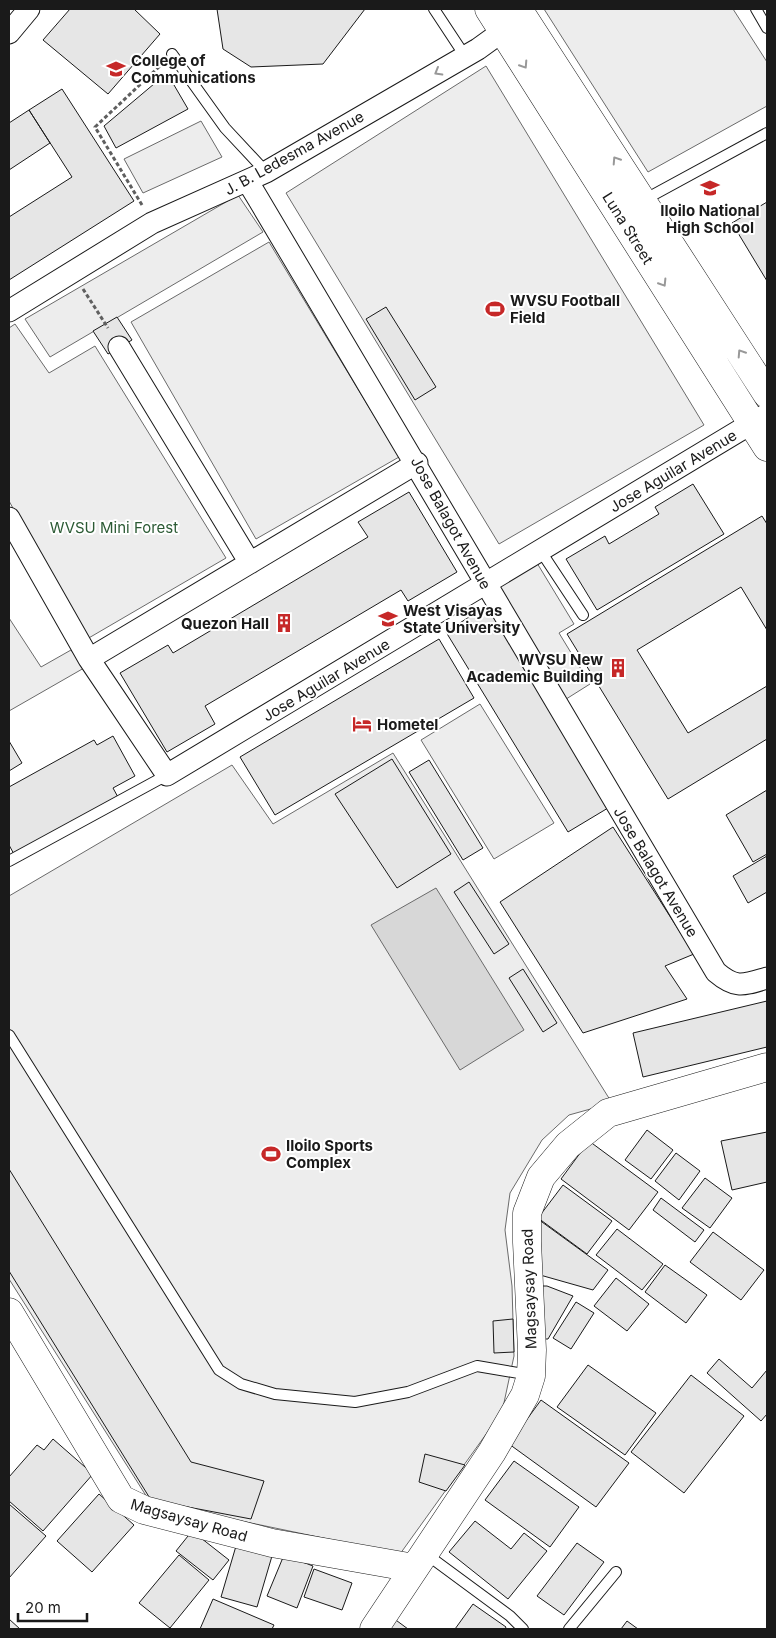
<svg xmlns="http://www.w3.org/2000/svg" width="776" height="1638" viewBox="0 0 776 1638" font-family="Inter,sans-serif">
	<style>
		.built { fill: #ededed; stroke: #6a6a6a }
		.water { fill: #d7d7d7; stroke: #6a6a6a }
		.building { fill: #e6e6e6; stroke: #1a1a1a }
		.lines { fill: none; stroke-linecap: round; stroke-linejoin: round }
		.lane-casing { stroke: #1a1a1a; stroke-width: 12 }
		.street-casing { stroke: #1a1a1a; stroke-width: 23 }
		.secondary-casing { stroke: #1a1a1a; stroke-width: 29 }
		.primary-casing { stroke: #1a1a1a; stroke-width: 29 }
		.path { stroke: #5f5f5f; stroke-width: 3; stroke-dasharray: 4 2.5; stroke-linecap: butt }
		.lane { stroke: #fff; stroke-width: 10 }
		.street { stroke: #fff; stroke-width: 21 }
		.secondary { stroke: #fff; stroke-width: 28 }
		.primary { stroke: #fff; stroke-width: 28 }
		.oneway { stroke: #989898 }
		.labels { text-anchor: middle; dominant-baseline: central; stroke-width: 4; stroke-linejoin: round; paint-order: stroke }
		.poi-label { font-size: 15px; font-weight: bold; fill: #1a1a1a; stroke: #fff; text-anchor: start }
		.street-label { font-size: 15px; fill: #1a1a1a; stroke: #fff }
		.park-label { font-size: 15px; fill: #2b5a34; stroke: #fff }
	</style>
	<rect width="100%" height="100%" fill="#fff"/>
	<path class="built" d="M544,9h189l34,53v44l-119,66z
		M486,66l218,359 -205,119 -213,-351z
		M201,121l21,36 -79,36 -19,-34z
		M238,195l25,37 -213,125 -25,-38z
		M269,242l130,215 -143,82 -125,-217z
		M15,324l34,49 46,-27 131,212 -139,81 -78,-138v-173z
		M537,563l37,61 -15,9 31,51 -27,17 -69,-113z
		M9,618l32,49 30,-17 13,18 -75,43z
		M480,704l74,119 -60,36 -73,-119z
		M393,753l219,350 -43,12 -27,25 -32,53 -5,37 7,56 2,70 -12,56 -102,142 -250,-52 -141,-223v-383l223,-131 41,59z"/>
	<path class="water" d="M436,888l88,142 -64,40 -89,-145z"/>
	<path class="building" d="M70,9h64l26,25 -52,60 -65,-54z
		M217,9h148l-42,55 -72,3 -28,-18z
		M167,73l21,36 -72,39 -12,-22z
		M62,89l72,112 -125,79v-63l63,-40 -43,-67z
		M29,110l21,33 -41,27v-47z
		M767,202v79l-35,-58z
		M386,307l50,80 -21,13 -49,-81z
		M117,317l15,23 -24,14 -15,-23z
		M693,484l31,50 -127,76 -31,-51 39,-23 4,8 50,-30 -4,-7z
		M409,492l48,80 -49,29 -7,-11 -196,116 10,18 -48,28 -47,-79 48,-28 5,8 195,-116 -10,-15z
		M762,516l5,8v106l-26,-43 -104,63 51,83 79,-47v53l-99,60 -101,-165z
		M489,604l124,201 -45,27 -122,-200z
		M439,639l35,59 -199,117 -35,-58z
		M113,736l22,40 -22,12 6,11 -104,57 -6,-11v-58l85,-47 3,5z
		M9,741l13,22 -13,8z
		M392,759l59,95 -54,34 -62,-94z
		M429,760l54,88 -20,12 -54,-88z
		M767,790v64l-14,8 -27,-47z
		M613,827l81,127 -29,12 22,33 -104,34 -83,-131z
		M767,856v36l-19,11 -15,-27z
		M469,882l40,62 -15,10 -40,-62z
		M523,969l34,54 -14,9 -34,-54z
		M767,1001v46l-124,30 -10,-44z
		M647,1130l26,20 -22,29 -26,-19z
		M767,1132v50l-35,8 -11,-49z
		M589,1141l69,51 -29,38 -68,-51z
		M676,1153l24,18 -21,29 -24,-19z
		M9,1169l182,293 73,19 -13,38 -100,-19 -142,-229z
		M705,1178l27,20 -22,30 -28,-20z
		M563,1185l49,36 -25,33 -49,-36z
		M661,1198l43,32 -9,12 -42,-32z
		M531,1214l77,56 -15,20 -60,-17z
		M617,1229l46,35 -21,26 -46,-35z
		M713,1232l51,38 -23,30 -51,-38z
		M665,1265l42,30 -21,28 -41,-31z
		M616,1278l33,26 -22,27 -33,-25z
		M533,1286h14l26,10 -25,43h-13z
		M576,1302l18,11 -23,36 -18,-11z
		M513,1319l1,33 -20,1 -1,-32z
		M719,1359l33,29 15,-18v44l-6,7 -54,-48z
		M588,1365l68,48 -31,42 -68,-48z
		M691,1375l53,41 -60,77 -53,-41z
		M541,1400l88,63 -33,44 -87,-63z
		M53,1439l40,35 -50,57 -34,-30v-24l28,-32 7,5z
		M425,1454l40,11 -19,26 -27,-9z
		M514,1461l65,46 -29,40 -65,-47z
		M99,1494l35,31 -42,47 -35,-31z
		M9,1504l37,32 -37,42z
		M475,1521l36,28 13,-16 23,18 -39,48 -59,-47z
		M192,1531l37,29 -16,20 -37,-29z
		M577,1543l27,19 -40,53 -27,-19z
		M236,1546l36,10 -15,51 -36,-10z
		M179,1555l30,25 -39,48 -31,-25z
		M284,1555l29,11 -16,42 -30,-12z
		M314,1569l38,14 -10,27 -38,-13z
		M213,1599l61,26 -2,4h-72z
		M473,1604l33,23 -1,2h-50z
		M389,1615l19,14h-30z
		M9,1619l11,10h-11z
		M627,1621l11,8h-17z"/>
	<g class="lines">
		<g class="lane-casing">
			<path id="lane" d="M434,9l31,47
				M756,9l11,19
				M172,54l53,74 41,44
				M642,201l125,-68
				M540,550l43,65
				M9,861l158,-86
				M9,1035l210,335 22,14 34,10 80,8 53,-10 69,-26 53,9
				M426,1554l84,62 13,13
				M569,1629l47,-57"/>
		</g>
		<g class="street-casing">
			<path id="street" d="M9,33l20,-24
				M248,182c158,262 311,527 468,790 20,17 27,13 51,6
				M9,311l143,-88 114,-51 212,-123 36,-26
				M119,347l131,216
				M9,518l80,141 78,116 600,-361
				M89,659l328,-196"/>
		</g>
		<g class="secondary-casing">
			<path id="secondary" d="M9,1312l112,187 23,11 128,33 142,25
				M374,1629l118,-177 33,-57 6,-19 1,-26 -5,-108v-29l14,-36 27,-32 40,-32 159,-46"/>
		</g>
		<g class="primary-casing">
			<path id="primary" d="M489,9l278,438
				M518,9l249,385"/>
		</g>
		<path class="path" d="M142,205l-47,-78 66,-62
			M83,289l25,39"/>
		<use href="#lane" class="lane"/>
		<use href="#street" class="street"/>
		<use href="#secondary" class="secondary"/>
		<use href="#primary" class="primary"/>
	</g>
	<defs><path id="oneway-chevron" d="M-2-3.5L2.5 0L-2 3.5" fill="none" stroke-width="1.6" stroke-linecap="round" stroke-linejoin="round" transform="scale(1.25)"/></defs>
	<g class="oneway">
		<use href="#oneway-chevron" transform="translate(524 65) rotate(57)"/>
		<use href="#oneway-chevron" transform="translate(438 72) rotate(150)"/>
		<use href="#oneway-chevron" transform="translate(616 160) rotate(-123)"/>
		<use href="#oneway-chevron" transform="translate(663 283) rotate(58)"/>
		<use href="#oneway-chevron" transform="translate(741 353) rotate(-123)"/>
	</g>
	<defs>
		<g id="university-bare" transform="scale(1.5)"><path d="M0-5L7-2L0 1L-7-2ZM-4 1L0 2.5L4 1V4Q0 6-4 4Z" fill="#c62828" stroke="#fff" stroke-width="2.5" paint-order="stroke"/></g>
		<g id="school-bare" transform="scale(1.5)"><path d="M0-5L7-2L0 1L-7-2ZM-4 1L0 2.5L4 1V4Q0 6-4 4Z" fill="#c62828" stroke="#fff" stroke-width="2.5" paint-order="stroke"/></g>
		<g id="stadium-bare" transform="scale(1.5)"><path d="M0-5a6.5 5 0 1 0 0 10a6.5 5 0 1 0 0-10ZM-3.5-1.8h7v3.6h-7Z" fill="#c62828" stroke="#fff" stroke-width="2.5" paint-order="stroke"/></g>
		<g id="building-bare" transform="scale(1.5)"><path d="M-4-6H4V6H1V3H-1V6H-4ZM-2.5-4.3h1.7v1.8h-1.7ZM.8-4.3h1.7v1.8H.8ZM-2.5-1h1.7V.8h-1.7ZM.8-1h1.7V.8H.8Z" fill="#c62828" stroke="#fff" stroke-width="2.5" paint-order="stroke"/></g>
		<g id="hotel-bare" transform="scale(1.5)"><path d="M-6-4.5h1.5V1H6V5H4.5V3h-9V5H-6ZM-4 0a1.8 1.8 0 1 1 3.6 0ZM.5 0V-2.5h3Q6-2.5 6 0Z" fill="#c62828" stroke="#fff" stroke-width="2.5" paint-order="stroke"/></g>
	</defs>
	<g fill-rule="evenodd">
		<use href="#university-bare" x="116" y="69"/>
		<use href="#school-bare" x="710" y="188"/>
		<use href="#stadium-bare" x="495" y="309"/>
		<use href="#university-bare" x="388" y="619"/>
		<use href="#building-bare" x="284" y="623"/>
		<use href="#building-bare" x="618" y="668"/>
		<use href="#hotel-bare" x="362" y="724"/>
		<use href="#stadium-bare" x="271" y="1154"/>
	</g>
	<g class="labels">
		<g class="poi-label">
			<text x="131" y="60">College of<tspan x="131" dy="17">Communications</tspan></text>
			<text x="710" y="210" text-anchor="middle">Iloilo National<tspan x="710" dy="17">High School</tspan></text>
			<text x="510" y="300">WVSU Football<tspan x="510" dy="17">Field</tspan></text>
			<text x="403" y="610">West Visayas<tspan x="403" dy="17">State University</tspan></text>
			<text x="269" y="623" text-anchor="end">Quezon Hall</text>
			<text x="603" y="659" text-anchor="end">WVSU New<tspan x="603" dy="17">Academic Building</tspan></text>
			<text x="377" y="724">Hometel</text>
			<text x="286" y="1145">Iloilo Sports<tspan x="286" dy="17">Complex</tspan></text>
		</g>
		<g class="street-label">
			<text transform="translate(294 153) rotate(-29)">J. B. Ledesma Avenue</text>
			<text transform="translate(628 228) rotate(58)">Luna Street</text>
			<text transform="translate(673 471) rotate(-31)">Jose Aguilar Avenue</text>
			<text transform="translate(451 523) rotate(61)">Jose Balagot Avenue</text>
			<text transform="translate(326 680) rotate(-31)">Jose Aguilar Avenue</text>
			<text transform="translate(656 872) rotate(59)">Jose Balagot Avenue</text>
			<text transform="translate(529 1289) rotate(-92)">Magsaysay Road</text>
			<text transform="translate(189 1520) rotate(16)">Magsaysay Road</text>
		</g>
		<g class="park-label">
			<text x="114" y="527">WVSU Mini Forest</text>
		</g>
	</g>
	<rect width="776" height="1638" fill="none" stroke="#1a1a1a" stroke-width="20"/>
	<path d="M18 1613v8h69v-8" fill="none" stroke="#1a1a1a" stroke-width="2.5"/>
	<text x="25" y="1613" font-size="15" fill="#1a1a1a" stroke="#ffffff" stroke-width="4" paint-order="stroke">20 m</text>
</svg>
